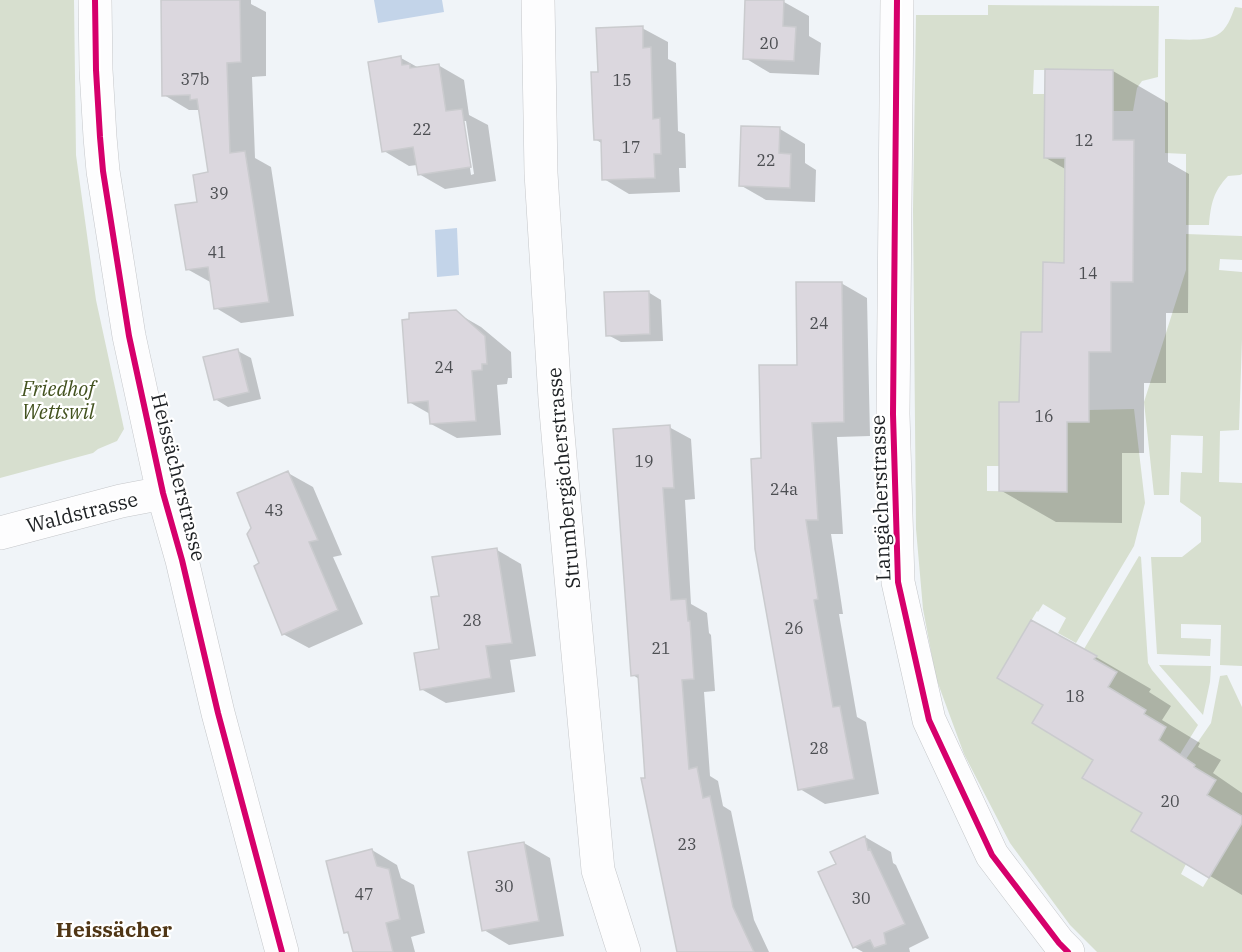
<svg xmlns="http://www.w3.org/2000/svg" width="1242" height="952" viewBox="0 0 1242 952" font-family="'IBM Plex Serif',serif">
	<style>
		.green { fill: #d7dfcf }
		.water { fill: #c3d4e9 }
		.shadow { fill: #0003; fill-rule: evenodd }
		.building { fill: #dbd7de; stroke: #cacbce; stroke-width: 1.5 }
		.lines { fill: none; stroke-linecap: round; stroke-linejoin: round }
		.street-casing { stroke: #c5c7ca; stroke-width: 34 }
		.street { stroke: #fdfdfe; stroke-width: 33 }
		.cycleway-casing { stroke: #fff; stroke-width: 10 }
		.cycleway { stroke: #d6006c; stroke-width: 6 }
		.labels { text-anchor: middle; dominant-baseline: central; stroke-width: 4.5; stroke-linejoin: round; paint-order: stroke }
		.number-label { font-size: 16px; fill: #4c4e52 }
		.park-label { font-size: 20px; font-style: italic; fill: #43521f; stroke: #fff }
		.street-label { font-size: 20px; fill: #1d2023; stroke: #fff }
		.neighbourhood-label { font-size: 21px; font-weight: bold; fill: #503615; stroke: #fff }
	</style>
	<rect width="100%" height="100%" fill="#f0f4f8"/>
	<path class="green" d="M0,0h74l2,155 20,145 28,129 -7,12 -19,8 -5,4 -93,25z
		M988,5l171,1 -1,71 -16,4 -5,7 -4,23h-20v-41h-79l-1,24h11v64h21l-1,105 -21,-1 -1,70 -22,70 -21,1v63h-12v25l79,1 1,-70 22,-12 45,-1 11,94 -11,43 -58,97 -18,-10 8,-15 -23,-14 -5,8 -1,-1 -40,67 46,27 -11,18 61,37 -10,17 59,36 44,51 -5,10 22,13 39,-64v129h-145l-27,-27 -60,-82 -46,-89 -28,-76 -13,-69 -7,-80 -3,-319 3,-195h72z
		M1235,7l7,1v166l-2,1 -12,1c-15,16 -17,28 -19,49h-23v-71l-21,-1v-114c14,0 40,3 52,-4 10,-5 14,-18 18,-28z
		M1186,234l56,2v24l-22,-1 -1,11 23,2v67l-3,91 -19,1 -1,51 23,1v183l-22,-1 1,-40 -40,-1v14l30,1 -1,17 -53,-2 -6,-97h31l19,-15v-25l-21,-15 1,-30 21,1 1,-37 -32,-1 -2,60h-15l-10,-93 42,-132z
		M1139,556l2,1 7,106 4,7 46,55 -18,29 -22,-13 8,-14 -22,-13 -36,-27 8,-15 -22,-13 2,-4 -12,-6z
		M1159,665l52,1 -1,16 -7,33z
		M1227,675l15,32v109l-35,-21 9,-15 -22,-13 1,-3 -9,-5 25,-36 9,-47z"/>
	<path class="water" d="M374,0h68l2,12 -66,11z
		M457,228l2,47 -22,2 -2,-47z"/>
	<path class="shadow" d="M162,0h89v4l15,8v64l-14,1 3,81 16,9 23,149 -53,7 -25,-15 -4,-25 -25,-14 12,-66 10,-30 -9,-63h-11l-25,-15z
		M784,2l25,14v20l12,7 -2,32 -49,-2 -25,-15z
		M642,28l26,14v17l8,4 2,68 7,3 1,34h-7l1,24 -51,2 -25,-15 -1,-35 -8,-5 5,-65z
		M401,58l18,10 19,-3 26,15 5,35 19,10 8,56 -51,8 -26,-15 -2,-9 -8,1 -25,-15zM463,121h3l8,53 -3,1z
		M1113,71l55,32v59l21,12 -1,139h-22v70h-22v70h-22v70l-66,-1 -56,-32 20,-86 46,-140 1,-94 -21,-12z
		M780,129l25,15v19l11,7 -1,32 -49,-2 -26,-15z
		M841,283l26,15 3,138 -33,1 6,97h-12l12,80h-4l18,103 9,5 13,72 -54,10 -25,-15 -38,-329 37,-94z
		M648,292l13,8 2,41 -42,1 -13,-7z
		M455,312l26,15 30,25 1,26h-4l-1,6 -10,1 4,50 -44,3 -26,-14 -1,-10 -21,-12z
		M238,351l13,7 10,41 -33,8 -13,-8z
		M669,427l22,12 4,60 -10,1 6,104 16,9 2,20 2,2 4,56 -11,1 6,84 8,5 5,25 8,5 23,109 15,32h-89l-33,-173 -8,-100 -6,-4z
		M288,473l25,14 29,68 -9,2 30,67 -54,24 -26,-14 -22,-71z
		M497,550l24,14 15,92 -26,4 5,32 -69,11 -25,-14 20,-39 -1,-52z
		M1096,657l55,32 -2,3 22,14 -9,14 38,23 -2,4 23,13 -8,13 29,20v102l-109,-65 11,-18 -49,-53 -61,-36z
		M865,837l26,15 2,11 3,2 33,73 -20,10 1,4h-47l-9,-5 -16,-82z
		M524,843l26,15 14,78 -55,9 -25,-15z
		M372,850l25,15 4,13 13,7 11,48 -14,4 4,15h-60l-5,-17 -5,-3z"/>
	<path class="building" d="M161,0h79l1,62 -14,1 3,90 15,-2 24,151 -55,7 -6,-42 -22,3 -11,-65 22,-3 -4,-27 15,-3 -11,-73 -7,1v-5l-28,1z
		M745,0h39l-1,26 13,1 -2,34 -51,-2z
		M643,26v22l8,-1 2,72 7,-1 1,36h-7l1,24 -53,2 -1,-40h-7l-1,-19 -2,-49h7l-2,-44z
		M401,56l1,9 8,-1v4l29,-4 7,47 16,-2 9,58 -53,8 -5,-28 -31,5 -14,-90z
		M1045,69l68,1v70h21l-1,142h-22v70h-22v70h-22v70l-68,-1v-89h20l2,-70h21l1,-70 21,1 1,-105h-21z
		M741,126l39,1 -1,26 12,1 -1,34 -51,-2z
		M796,282h46l2,140 -32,1 6,97h-12l12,79 -4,1 19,107 7,-1 14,73 -56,11 -43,-241 -4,-90 10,-1 -2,-93h38z
		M649,291l1,43 -44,2 -2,-44z
		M456,310l29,26 2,28h-5v6l-10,1 4,50 -46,3 -2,-23 -20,2 -6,-83 7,-1v-6z
		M238,349l11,43 -35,8 -11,-43z
		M670,425l4,63h-11l8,112 15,-1 2,22h2l4,58 -12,1 7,89 8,-2 6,31 7,-2 23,111 21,45h-77l-36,-174h4l-7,-103 -7,1 -18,-247z
		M288,471l30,69 -9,2 29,68 -56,25 -28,-69 5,-3 -12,-29 4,-6 -14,-35z
		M497,548l15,95 -26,3 5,32 -71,12 -6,-37 25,-4 -8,-52 8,-1 -7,-39z
		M1031,620l66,36 -3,3 23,13 -9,15 38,23 -2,4 22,13 -7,13 36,25 -1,2 22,13 -9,15 35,21v7l-33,55 -78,-47 11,-18 -60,-35 11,-18 -61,-37 11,-18 -46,-27z
		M865,836l3,14 2,-1 35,75 -21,9 2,11 -12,4 -4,-8 -17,8 -35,-76 18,-8 -6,-12z
		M524,842l15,79 -57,10 -14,-79z
		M372,849l5,17 12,3 11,50 -14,4 7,29h-40l-5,-20 -4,1 -18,-72z"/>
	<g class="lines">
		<g class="street-casing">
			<path id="street" d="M95,0l1,70 4,67 3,34 26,165 34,157 19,67 36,153 64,239
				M538,0l3,173 14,226 6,70 37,401 26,82
				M897,0l-4,414 5,168 31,138 63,135 67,88 9,9
				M0,533l121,-32 42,-8"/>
		</g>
		<use href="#street" class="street"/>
		<g class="cycleway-casing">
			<path id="cycleway" d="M95,0l1,70 4,67 3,34 26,165 34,157 19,67 36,153 64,239
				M897,0l-4,414 5,168 31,138 63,135 67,88 9,9"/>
		</g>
		<use href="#cycleway" class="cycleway"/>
	</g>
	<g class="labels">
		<g class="number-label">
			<text x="769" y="43">20</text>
			<text x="195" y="79">37b</text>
			<text x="622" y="80">15</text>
			<text x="422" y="129">22</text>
			<text x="1084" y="140">12</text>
			<text x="631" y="147">17</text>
			<text x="766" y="160">22</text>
			<text x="219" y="193">39</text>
			<text x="217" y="252">41</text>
			<text x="1088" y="273">14</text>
			<text x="819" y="323">24</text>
			<text x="444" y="367">24</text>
			<text x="1044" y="416">16</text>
			<text x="644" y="461">19</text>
			<text x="784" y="489">24a</text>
			<text x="274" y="510">43</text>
			<text x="472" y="620">28</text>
			<text x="794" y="628">26</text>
			<text x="661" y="648">21</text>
			<text x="1075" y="696">18</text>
			<text x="819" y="748">28</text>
			<text x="1170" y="801">20</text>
			<text x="687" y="844">23</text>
			<text x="504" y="886">30</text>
			<text x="364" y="894">47</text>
			<text x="861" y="898">30</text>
		</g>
		<g class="park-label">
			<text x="58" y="388">Friedhof<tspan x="58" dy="23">Wettswil</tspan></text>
		</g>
		<g class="street-label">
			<text transform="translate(179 477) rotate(76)">Heissächerstrasse</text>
			<text transform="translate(563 478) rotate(-95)">Strumbergächerstrasse</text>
			<text transform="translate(880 498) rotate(-92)">Langächerstrasse</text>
			<text transform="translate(82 512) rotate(-14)">Waldstrasse</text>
		</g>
		<g class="neighbourhood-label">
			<text x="114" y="929">Heissächer</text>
		</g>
	</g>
</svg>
